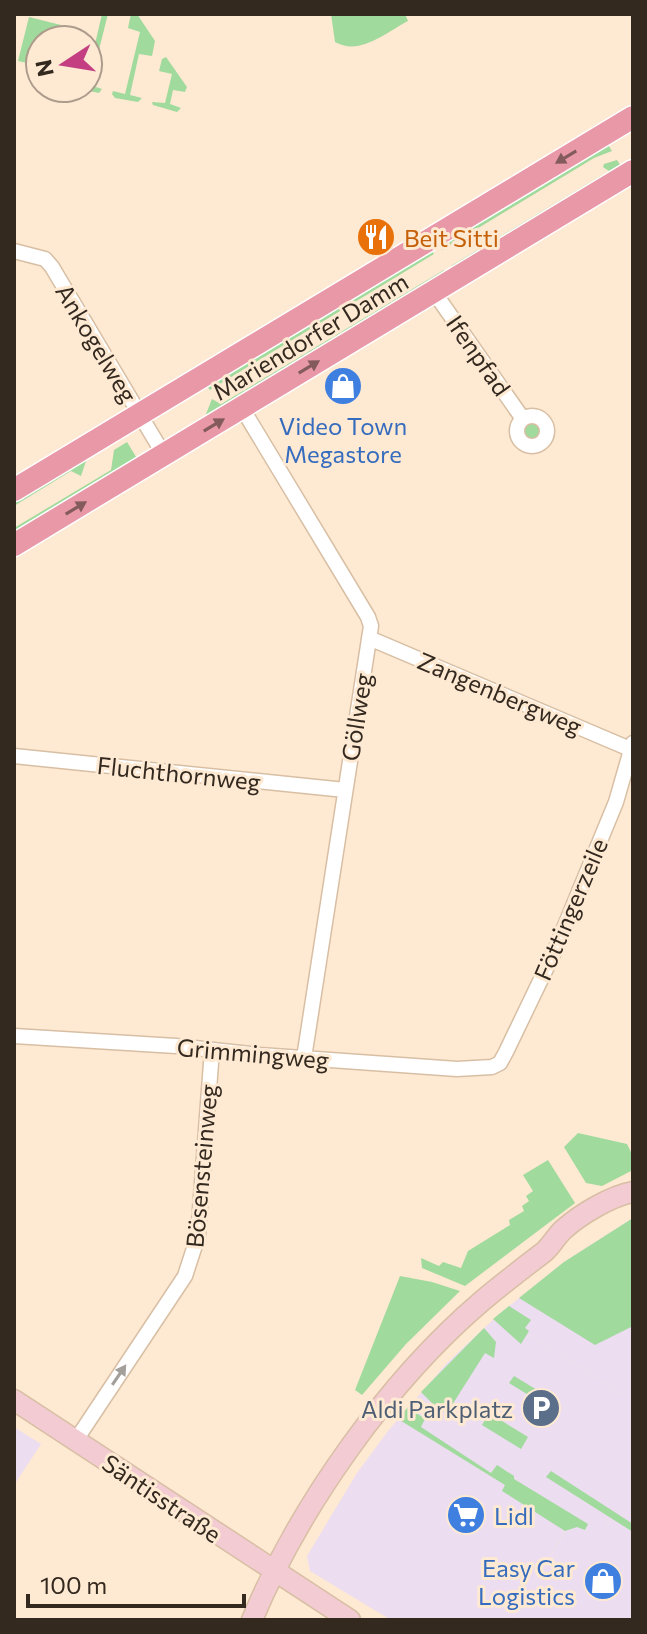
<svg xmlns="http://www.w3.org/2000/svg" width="647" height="1634" viewBox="0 0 647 1634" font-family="Commissioner,sans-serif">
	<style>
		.commercial { fill: #ecddf0 }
		.industrial { fill: #ecddf1 }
		.green { fill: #a0da9c }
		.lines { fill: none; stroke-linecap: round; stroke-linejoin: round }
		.street-casing { stroke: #d8bfa4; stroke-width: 17 }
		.secondary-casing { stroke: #d8bfa4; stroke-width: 23 }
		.primary-casing { stroke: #fff; stroke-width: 25 }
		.street { stroke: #fff; stroke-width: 14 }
		.secondary { stroke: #f3cbd3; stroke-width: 20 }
		.primary { stroke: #e898a7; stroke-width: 22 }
		.oneway { fill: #845b5c }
		.oneway2 { fill: #a39f9a }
		.labels { text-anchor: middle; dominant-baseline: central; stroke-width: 6; stroke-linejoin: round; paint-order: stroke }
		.food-label { font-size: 24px; fill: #c56008; stroke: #fee9d3; text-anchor: start }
		.street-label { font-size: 24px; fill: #33291f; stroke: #fee9d3 }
		.shop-label { font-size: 24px; fill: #366cbe; stroke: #fee9d3 }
		.service-label { font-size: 24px; fill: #4e5e75; stroke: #fee9d3; text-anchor: end }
	</style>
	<rect width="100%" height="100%" fill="#fee9d3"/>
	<path class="commercial" d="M498,1315l135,86v131l-21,-14 -10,15 -28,-17 -62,104h-121l-81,-49 -3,-15 50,-83 31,-42 59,-68z
		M14,1427l27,17 -27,41z"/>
	<path class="industrial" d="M633,1218v183l-135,-86 66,-53z
		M575,1515l27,18 10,-15 21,14v88h-121z"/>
	<path class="green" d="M102,14h6l-18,71 12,4 -3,4 -24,-5h13v-14z
		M131,14h6l18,27 -3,15 -13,-2 -9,41 12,3 -4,4 -23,-4 -3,-4 1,-3 12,3 15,-62 -12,-4z
		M331,14h74l3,7c-23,12 -48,35 -73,21z
		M29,17l32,8 -3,15h-18v26l-22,-5z
		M166,57l21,30 -2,5 -12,-2 -3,14 11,4 -4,4 -24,-7 -1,-3 13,1 7,-29 -13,-3 3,-12z
		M607,143l5,8 -18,7 -152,92 -3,-5z
		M617,160l5,8 -168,102 -3,-4 158,-95 -6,-4 1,-3z
		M431,249l3,5 -224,136 -4,-5z
		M444,270l2,4 -242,145 8,-20 9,5z
		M523 431a9 9 0 1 1 18 0a9 9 0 1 1-18 0Z
		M127,442l11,18 -124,75v-7l97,-58 3,-20z
		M87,458l-6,18 -10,-5 -57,35v-5z
		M578,1133l49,11 6,12v14l-31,16 -16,-3 -22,-36z
		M548,1160l27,43 -110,83 -43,-18 -1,-10 18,8 4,-4 18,6 7,-17 42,-26 -1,-5 15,-9 -2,-5 7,-5 -3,-5 7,-5 -10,-16z
		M633,1218v108l-38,19 -76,-47 45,-36z
		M400,1276l32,6 28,9 -54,53 -44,51 -7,-5z
		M509,1306l22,14 -6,8 4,3 -8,13 -28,-25z
		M484,1328l12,14 -2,16 -9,-5 -38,60 -12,-7 -14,-14z
		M514,1376l38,23 -4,8 -39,-24z
		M408,1407l17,12 -4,8 70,46 6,-8 17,11v3l74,45 -3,6 -8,-3 -12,4 -63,-40 3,-6 -107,-66z
		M489,1413l39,24 -7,12 -39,-24z
		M551,1471l82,53v8l-87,-55z"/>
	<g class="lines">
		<g class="street-casing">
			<path id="street" d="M14,251l31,8 7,8 112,188
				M434,292l89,127
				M242,408l126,209 3,9 -67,432
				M517 431a15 15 0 1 1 30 0a15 15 0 1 1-30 0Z
				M369,638l261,111
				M14,756l331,34
				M14,1036l162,10 84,9 197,14 35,-2 8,-4 6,-11 49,-102 61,-148 17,-59
				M76,1440l109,-164 13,-40 14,-186"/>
		</g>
		<g class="secondary-casing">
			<path id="secondary" d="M14,1400l336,220
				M252,1620c47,-113 136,-239 230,-319 20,-17 41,-33 62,-49 8,-7 12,-16 20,-23 17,-15 47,-33 69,-37"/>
		</g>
		<g class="primary-casing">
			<path id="primary" d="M14,490l619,-373
				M14,545l619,-374"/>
		</g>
		<use href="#street" class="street"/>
		<use href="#secondary" class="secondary"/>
		<use href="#primary" class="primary"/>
	</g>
	<defs><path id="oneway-solid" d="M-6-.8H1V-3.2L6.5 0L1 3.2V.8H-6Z" transform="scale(2)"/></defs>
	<g class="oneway">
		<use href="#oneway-solid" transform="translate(566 157) rotate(149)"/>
		<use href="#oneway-solid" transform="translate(309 367) rotate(-31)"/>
		<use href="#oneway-solid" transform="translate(214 425) rotate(-31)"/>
		<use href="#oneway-solid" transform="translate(76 508) rotate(-31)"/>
	</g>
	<use class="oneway2" href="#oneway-solid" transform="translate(119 1375) rotate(-56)"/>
	<defs>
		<g id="restaurant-disc" transform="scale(2)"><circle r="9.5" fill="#e8710a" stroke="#fee9d3"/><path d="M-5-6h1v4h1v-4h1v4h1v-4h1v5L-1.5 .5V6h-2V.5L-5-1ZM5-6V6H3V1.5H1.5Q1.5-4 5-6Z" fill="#fff"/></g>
		<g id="shop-disc" transform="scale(2)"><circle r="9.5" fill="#3f7fe0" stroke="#fee9d3"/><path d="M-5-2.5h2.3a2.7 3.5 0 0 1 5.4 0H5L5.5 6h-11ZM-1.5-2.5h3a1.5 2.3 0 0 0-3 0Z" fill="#fff"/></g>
		<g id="parking-disc" transform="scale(2)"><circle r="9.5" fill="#5c6f8a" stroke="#fee9d3"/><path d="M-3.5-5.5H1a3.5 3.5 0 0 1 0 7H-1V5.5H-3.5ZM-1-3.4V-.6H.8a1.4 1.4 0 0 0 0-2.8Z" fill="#fff"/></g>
		<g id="supermarket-disc" transform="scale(2)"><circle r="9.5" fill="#3f7fe0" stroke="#fee9d3"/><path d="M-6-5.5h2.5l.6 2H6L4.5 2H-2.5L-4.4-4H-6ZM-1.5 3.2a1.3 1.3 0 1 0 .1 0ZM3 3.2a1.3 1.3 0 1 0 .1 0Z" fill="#fff"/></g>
	</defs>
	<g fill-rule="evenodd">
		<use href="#restaurant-disc" x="376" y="237"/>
		<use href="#shop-disc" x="343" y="386"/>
		<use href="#parking-disc" x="541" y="1408"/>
		<use href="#supermarket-disc" x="466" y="1515"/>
		<use href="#shop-disc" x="603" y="1581"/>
	</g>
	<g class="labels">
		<g class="food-label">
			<text x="404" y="237">Beit Sitti</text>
		</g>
		<g class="street-label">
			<text transform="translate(310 336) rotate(-31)">Mariendorfer Damm</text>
			<text transform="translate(97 343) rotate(59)">Ankogelweg</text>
			<text transform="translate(479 355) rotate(55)">Ifenpfad</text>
			<text transform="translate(500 693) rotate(23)">Zangenbergweg</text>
			<text transform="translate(356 717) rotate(-81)">Göllweg</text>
			<text transform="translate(179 773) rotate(6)">Fluchthornweg</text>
			<text transform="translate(570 909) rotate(-67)">Föttingerzeile</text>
			<text transform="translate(253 1053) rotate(5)">Grimmingweg</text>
			<text transform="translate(201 1166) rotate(-85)">Bösensteinweg</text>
			<text transform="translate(162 1498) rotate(34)">Säntisstraße</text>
		</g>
		<g class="shop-label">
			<text x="343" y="425">Video Town<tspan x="343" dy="28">Megastore</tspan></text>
			<text x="494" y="1515" text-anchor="start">Lidl</text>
			<text x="575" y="1567" text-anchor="end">Easy Car<tspan x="575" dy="28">Logistics</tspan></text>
		</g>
		<g class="service-label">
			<text x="513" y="1408">Aldi Parkplatz</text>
		</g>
	</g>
	<rect width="647" height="1634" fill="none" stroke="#33291f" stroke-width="32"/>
	<g transform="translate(64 64) rotate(258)"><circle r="38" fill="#fee9d3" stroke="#ad9c8b" stroke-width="2"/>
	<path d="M0-6L14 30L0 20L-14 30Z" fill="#c43f81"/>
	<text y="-12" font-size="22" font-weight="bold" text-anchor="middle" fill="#33291f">N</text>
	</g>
	<path d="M28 1594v12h216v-12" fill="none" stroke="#33291f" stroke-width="4"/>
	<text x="40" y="1594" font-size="24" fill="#33291f" stroke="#fee9d3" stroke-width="6" paint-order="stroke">100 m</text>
</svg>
